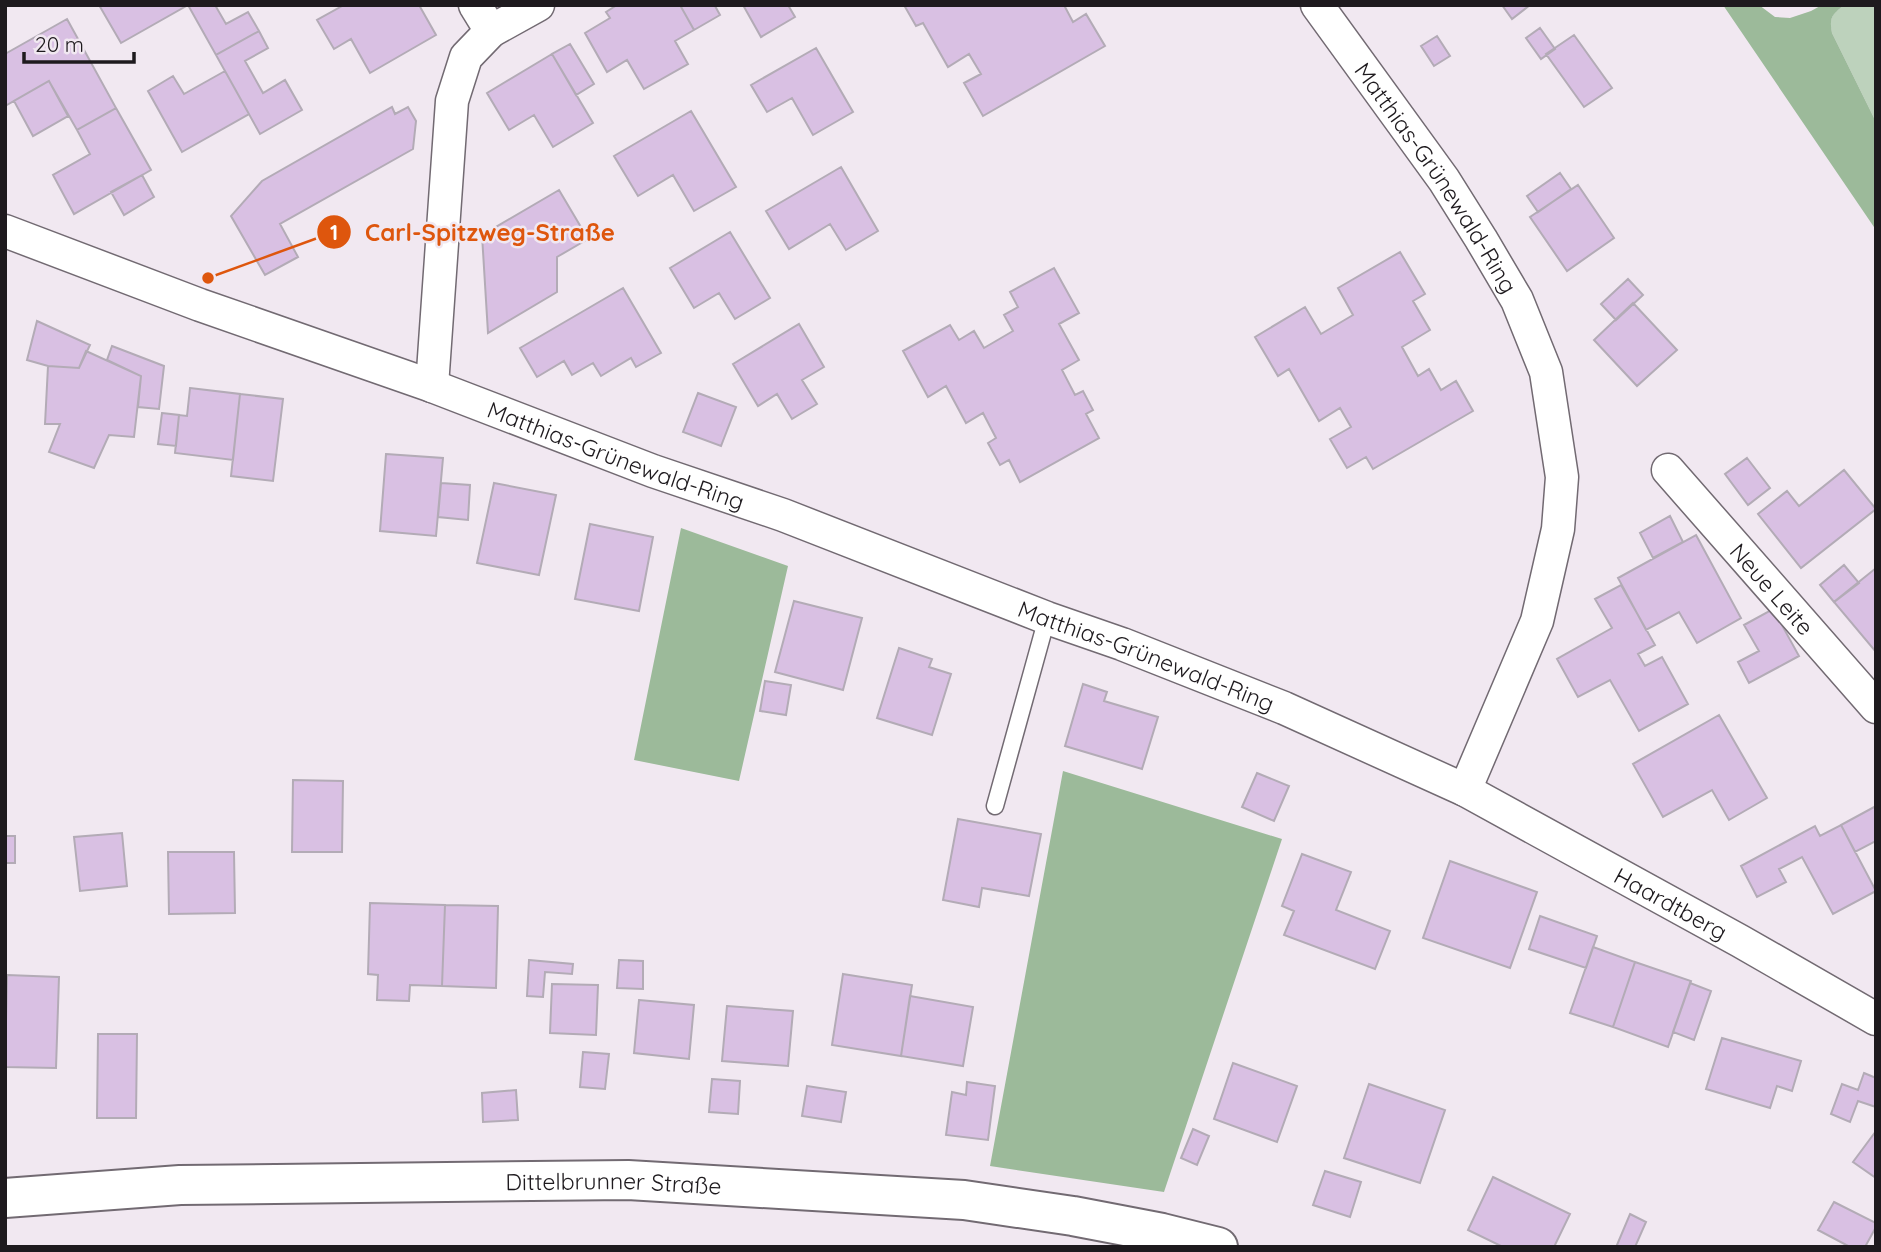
<svg xmlns="http://www.w3.org/2000/svg" width="1881" height="1252" viewBox="0 0 1881 1252" font-family="Quicksand,sans-serif">
	<style>
		.green { fill: #bdd2bc }
		.forest { fill: #9cba9a }
		.building { fill: #d9c0e3; stroke: #b3abb6; stroke-width: 2 }
		.lines { fill: none; stroke-linecap: round; stroke-linejoin: round }
		.service-casing { stroke: #726a72; stroke-width: 19 }
		.minor-casing { stroke: #726a72; stroke-width: 35 }
		.tertiary-casing { stroke: #726a72; stroke-width: 42 }
		.service { stroke: #fff; stroke-width: 16 }
		.minor { stroke: #fff; stroke-width: 32 }
		.tertiary { stroke: #fff; stroke-width: 38 }
		.labels { text-anchor: middle; dominant-baseline: central; stroke-width: 5; stroke-linejoin: round; paint-order: stroke }
		.street-label { font-size: 23px; fill: #1e1a1e; stroke: #f1e8f1 }
		.leader { fill: none; stroke: #de560d; stroke-width: 2.5 }
		.callout-dot { fill: #de560d; stroke: #f1e8f1; stroke-width: 2.5 }
		.mark-label { font-size: 21px; text-anchor: middle; font-weight: bold; fill: #fff }
		.callout-label { font-size: 24px; text-anchor: middle; font-weight: bold; fill: #de560d; stroke: #f1e8f1; stroke-width: 5; stroke-linejoin: round; paint-order: stroke }
	</style>
	<rect width="100%" height="100%" fill="#f1e8f1"/>
	<path class="green" d="M1844,5h32v117l-44,-89c-3,-16 0,-18 12,-28z"/>
	<path class="forest" d="M1723,5h36l16,12 15,1 21,-7 11,-6h22c-12,10 -15,12 -12,28l44,89v108z
		M681,528l107,38 -49,215 -105,-21z
		M1063,771l219,68 -118,353 -174,-26z"/>
	<path class="building" d="M99,5h89l-67,38z
		M188,5h27l11,19 22,-12 11,19 -43,24z
		M344,5h75l17,30 -66,38 -19,-34 -17,10 -17,-29z
		M617,5h63l14,25 -19,11 13,23 -44,25 -17,-29 -20,12 -22,-39 25,-15 -4,-6z
		M680,5h37l-2,1 5,9 -26,15z
		M743,5h45l7,12 -34,20z
		M904,5h160l9,17 13,-8 19,32 -122,70 -19,-33 17,-9 -12,-20 -21,13 -25,-44 -7,3z
		M1502,5h28l-18,14z
		M67,19l49,89 -39,22 -28,-49 -44,25v-52z
		M1540,28l15,21 -14,10 -15,-21z
		M259,31l9,17 -23,13 18,32 22,-13 17,30 -42,24 -44,-79z
		M1574,35l38,53 -28,19 -38,-53z
		M1437,36l13,20 -16,10 -13,-20z
		M570,44l24,40 -18,11 -24,-41z
		M816,48l37,64 -40,23 -21,-37 -25,14 -16,-27z
		M552,54l41,69 -40,24 -19,-32 -25,15 -22,-37z
		M225,71l24,43 -67,38 -34,-61 25,-15 11,18z
		M49,81l19,35 -35,20 -19,-35z
		M392,107l3,7 13,-7 8,14 -3,28 -133,75 18,33 -33,18 -34,-59 31,-35z
		M116,108l35,62 -77,44 -21,-39 37,-21 -13,-24z
		M691,111l45,76 -42,24 -21,-36 -35,21 -24,-40z
		M841,167l37,64 -32,19 -16,-26 -41,25 -23,-38z
		M1560,173l11,16 -33,23 -11,-16z
		M142,175l12,22 -30,18 -13,-23z
		M1578,185l36,53 -47,33 -37,-54z
		M559,190l29,49 -31,18v35l-69,41 -6,-98z
		M730,232l40,66 -35,21 -16,-26 -25,15 -24,-40z
		M1400,252l25,42 -12,7 17,29 -28,17 16,29 11,-7 12,21 15,-9 17,30 -100,58 -7,-12 -19,11 -17,-29 21,-12 -11,-19 -21,13 -30,-52 -11,7 -23,-39 50,-30 16,27 32,-19 -15,-27z
		M1054,268l25,45 -20,11 20,36 -17,10 13,25 8,-4 10,19 -7,4 13,24 -79,44 -11,-22 -9,5 -12,-22 8,-5 -13,-25 -17,10 -20,-37 -18,11 -25,-46 47,-26 9,15 15,-9 10,17 29,-17 -9,-16 14,-8 -8,-15z
		M1628,279l15,16 -27,25 -15,-16z
		M623,288l38,65 -25,14 -5,-9 -30,18 -8,-13 -21,12 -8,-14 -27,16 -17,-29z
		M1633,303l44,47 -40,36 -43,-46z
		M37,321l53,24 -11,23 -31,-2 -21,-6z
		M799,324l25,43 -22,13 15,24 -25,15 -15,-25 -19,12 -25,-42z
		M112,346l52,20 -5,43 -21,-2 3,-31 -34,-16z
		M86,351l55,25 -7,61 -25,-2 -15,33 -45,-16 11,-28h-15l3,-58 31,2z
		M190,388l50,6 -7,66 -58,-7 4,-38 8,1z
		M698,393l38,14 -15,39 -38,-14z
		M240,394l43,5 -10,82 -42,-5z
		M162,413l17,2 -3,31 -18,-2z
		M386,454l57,4 -7,78 -56,-5z
		M1747,458l23,30 -22,17 -23,-31z
		M1844,470l32,39 -75,59 -43,-54 29,-23 12,15z
		M441,483l29,2 -2,35 -30,-3z
		M494,483l62,12 -17,80 -62,-12z
		M1670,516l13,26 -30,16 -13,-25z
		M590,524l63,13 -14,74 -64,-12z
		M1696,535l45,83 -44,25 -18,-31 -33,18 -28,-52z
		M1844,565l15,18 -25,19 -14,-17z
		M1876,568v84l-42,-50z
		M1621,585l34,60 -17,9 7,12 17,-9 26,47 -49,27 -29,-51 -32,17 -21,-38 55,-31 -17,-29z
		M794,601l68,17 -19,72 -68,-18z
		M1773,609l26,47 -50,27 -11,-21 21,-11 -15,-26z
		M899,648l33,11 -3,8 22,7 -19,61 -55,-17z
		M765,681l26,4 -5,30 -26,-4z
		M1083,684l24,8 -3,9 54,16 -16,52 -77,-23z
		M1719,715l48,83 -38,22 -17,-30 -49,27 -30,-53z
		M1257,773l32,13 -15,35 -32,-14z
		M293,780l50,1 -1,71h-50z
		M1876,806v35l-21,11 -14,-27z
		M958,819l83,15 -12,62 -47,-8 -3,19 -36,-7z
		M1841,825l35,66 -43,23 -31,-57 -23,12 7,13 -29,15 -16,-31 74,-40 5,10z
		M122,833l5,53 -47,5 -6,-54z
		M5,836h10v27h-10z
		M168,852h66l1,61 -66,1z
		M1302,854l49,18 -15,38 54,21 -15,38 -91,-34 10,-24 -12,-5z
		M1450,861l87,31 -27,76 -87,-30z
		M370,903l75,2 -3,81 -32,-1 -1,16 -32,-1 1,-25 -10,-1z
		M445,905l53,1 -2,82 -54,-2z
		M1540,916l57,20 -11,32 -57,-19z
		M1593,947l42,15 -22,65 -43,-14z
		M529,960l44,4 -1,10 -27,-2 -2,25 -16,-1z
		M619,960l24,1v28l-26,-1z
		M1635,962l56,19 -23,66 -55,-20z
		M843,974l69,11 -11,71 -69,-11z
		M7,975l52,2 -3,91 -51,-1z
		M1690,983l21,8 -17,49 -21,-8z
		M552,984l46,1 -2,50 -46,-2z
		M910,996l63,11 -10,59 -62,-10z
		M639,1000l55,5 -5,54 -55,-6z
		M727,1006l66,5 -5,55 -66,-5z
		M98,1034h39l-1,84h-39z
		M1722,1038l79,23 -9,30 -15,-5 -7,22 -64,-19z
		M583,1052l26,2 -4,35 -25,-2z
		M1233,1063l64,23 -20,56 -63,-23z
		M1864,1073l12,5v29l-18,-6 -8,21 -19,-8 11,-30 16,6z
		M712,1079l28,2 -2,33 -29,-2z
		M967,1082l28,4 -7,54 -42,-5 6,-43 14,3z
		M1369,1084l76,26 -25,73 -76,-25z
		M807,1086l39,6 -5,30 -39,-6z
		M516,1090l2,30 -35,2 -1,-29z
		M1193,1129l16,7 -12,29 -16,-7z
		M1876,1131v47l-23,-16z
		M1325,1171l36,11 -11,35 -37,-12z
		M1493,1177l77,37 -16,33h-51l-35,-17z
		M1834,1202l42,21v4l-11,20h-15l-32,-17z
		M1630,1214l16,8 -11,25h-15l-3,-2z"/>
	<g class="lines">
		<g class="service-casing">
			<path id="service" d="M995,806l52,-188"/>
		</g>
		<g class="minor-casing">
			<g id="minor">
				<path d="M475,5l16,26"/>
				<path id="s1" d="M1317,5l127,175 37,59 36,61 29,72 16,105 -4,52 -21,92 -72,169"/>
				<path id="s2" d="M5,231l195,74 232,81 221,85 130,44 264,103 75,26 162,64 181,82 275,151 136,78"/>
				<path d="M432,386l20,-285 14,-44 25,-26 47,-26"/>
				<path id="s3" d="M1668,470l208,237"/>
			</g>
		</g>
		<g class="tertiary-casing">
			<g id="tertiary">
				<path id="s4" d="M5,1198l175,-13 448,-5 336,20 109,16 89,17 56,14"/>
			</g>
		</g>
		<use href="#service" class="service"/>
		<use href="#minor" class="minor"/>
		<use href="#tertiary" class="tertiary"/>
	</g>
	<g class="labels">
		<g class="street-label">
			<text stroke="none"><textPath href="#s1" startOffset="210">Matthias-Grünewald-Ring</textPath></text>
			<text stroke="none"><textPath href="#s2" startOffset="651">Matthias-Grünewald-Ring</textPath></text>
			<text stroke="none"><textPath href="#s3" startOffset="158">Neue Leite</textPath></text>
			<text stroke="none"><textPath href="#s2" startOffset="1218">Matthias-Grünewald-Ring</textPath></text>
			<text stroke="none"><textPath href="#s2" startOffset="1799">Haardtberg</textPath></text>
			<text stroke="none"><textPath href="#s4" startOffset="609">Dittelbrunner Straße</textPath></text>
		</g>
	</g>
	<path class="leader" d="M208 278L334 232"/>
	<g class="callout-dot">
		<circle cx="208" cy="278" r="7"/>
		<circle cx="334" cy="232" r="18"/>
	</g>
	<g class="mark-label">
		<text x="334" y="240">1</text>
	</g>
	<g class="callout-label">
		<text x="490" y="241">Carl-Spitzweg-Straße</text>
	</g>
	<rect width="1881" height="1252" fill="none" stroke="#1e1a1e" stroke-width="14"/>
	<path d="M24 52v10h110v-10" fill="none" stroke="#1e1a1e" stroke-width="3.5"/>
	<text x="35" y="52" font-size="21" fill="#1e1a1e" stroke="#f1e8f1" stroke-width="5" paint-order="stroke">20 m</text>
</svg>
